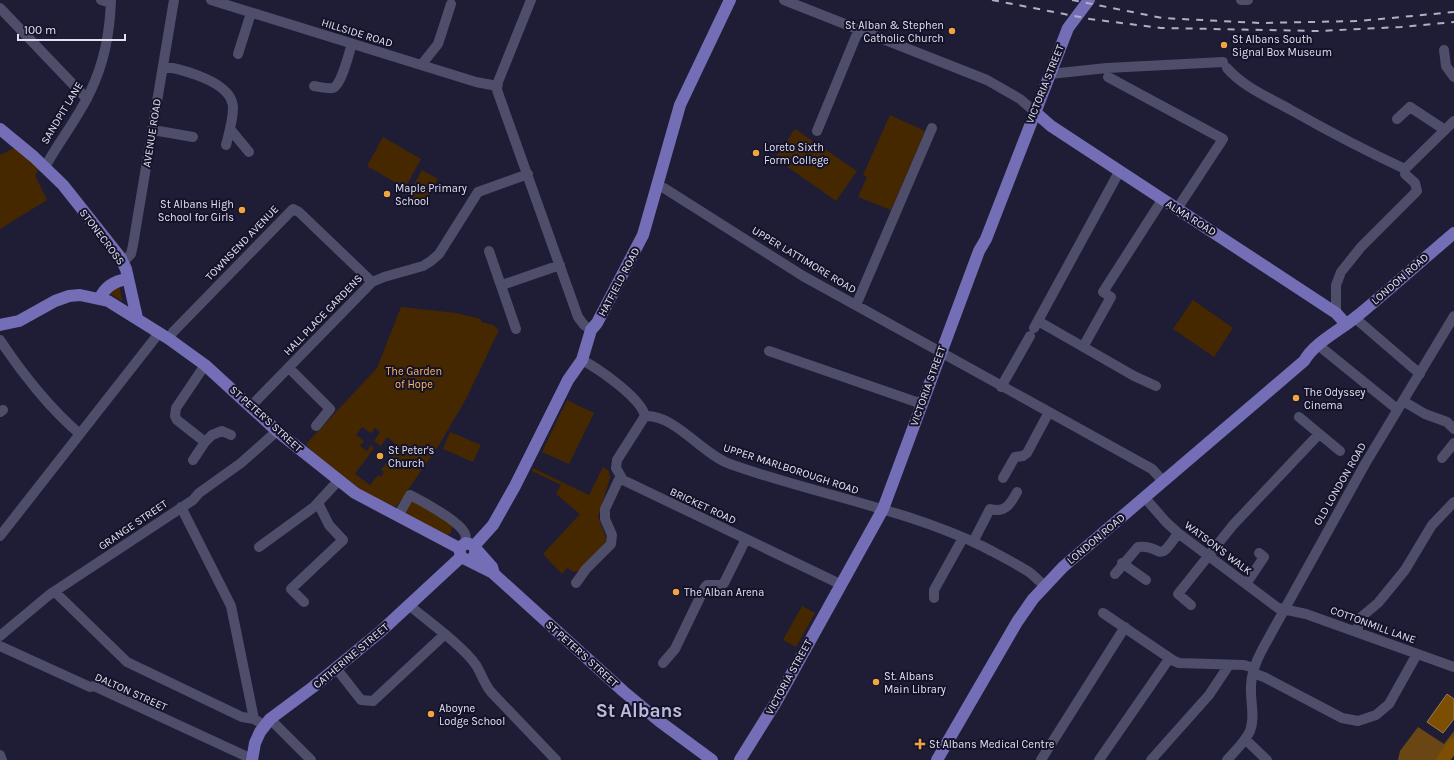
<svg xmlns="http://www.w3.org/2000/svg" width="1454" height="760" viewBox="0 0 1454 760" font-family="Karla,sans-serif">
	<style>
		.green { fill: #452800; fill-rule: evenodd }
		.forest { fill: #6a4615 }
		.water { fill: #7c4e01; stroke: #9a7a49 }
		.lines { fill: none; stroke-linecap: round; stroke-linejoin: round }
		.river { stroke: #7c4e01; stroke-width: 13 }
		.minor { stroke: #4f4e6a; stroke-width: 10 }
		.major { stroke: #736eb5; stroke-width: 12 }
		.rail { stroke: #b1b0c2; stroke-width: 2; stroke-dasharray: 7 7; stroke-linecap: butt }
		.poi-dot { fill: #f1a540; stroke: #15132a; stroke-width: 1.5 }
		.labels { text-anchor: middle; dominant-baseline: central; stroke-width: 4; stroke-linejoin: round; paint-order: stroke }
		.poi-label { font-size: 11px; fill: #e1e1f1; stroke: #15132a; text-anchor: start }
		.street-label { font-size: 11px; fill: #e1e1f1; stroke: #15132a }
		.park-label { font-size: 11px; fill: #feb862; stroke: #15132a }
		.town-label { font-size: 19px; font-weight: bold; fill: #babada; stroke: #15132a }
	</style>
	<rect width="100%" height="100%" fill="#1e1d35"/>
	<path class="green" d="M890,115l35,16 -34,79 -33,-13 9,-20 -4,-2z
		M795,129l62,42 -21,30 -61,-43z
		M383,137l38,22 -16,29 -38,-22z
		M16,147l25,20 -6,8 12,25 -47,29v-74z
		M422,170l16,9 -17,28 -15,-8z
		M116,287l4,1 2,13 -12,-7z
		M1193,300l40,28 -19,29 -41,-28z
		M401,307l56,6 24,6v3l12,3 6,5 -33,69 -27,46 -43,62c-30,-11 -70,-37 -90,-63l71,-76zM362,427l9,6 4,-5 5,4 -6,9 7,5 6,-9 12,10 -18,23 3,2 -3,5 -3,-2 -8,10 -15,-11 19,-26 -3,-3 -4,6 -7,-5 4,-5 -8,-6z
		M567,400l27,13 -25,51 -27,-12z
		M450,432l31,13 -8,17 -30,-13z
		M603,467l6,4 1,7 -12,39 9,23 -27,31 -7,1 -6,-4 -5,6 -19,-20 37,-40 -24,-20 5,-9 -29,-14 1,-3 56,27z
		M416,500l36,26 -1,7 -5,3 -39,-21 -1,-4 5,-10z
		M802,606l13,7 -19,34 -13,-7z"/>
	<path class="forest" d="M1418,727l26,17 10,-13v20l-7,9h-49l2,-9z"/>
	<path class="water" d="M1447,694l7,5v20l-11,14 -16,-11z"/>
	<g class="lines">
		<path class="river" d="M1443,760l11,-16"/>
		<path class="minor" d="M101,0l10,3
			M211,0l265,82 21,4
			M531,0l-33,82 -1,8 81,227 6,8 7,5
			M784,0l203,80 33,19 15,13
			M1241,0h7
			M0,8l87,91
			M1444,50l2,16 8,11
			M238,54l13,-41
			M422,64l16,-20 13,-40
			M163,66c21,4 70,16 70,42 0,12 -4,25 -7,37
			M1227,68c16,19 43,30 64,42 37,21 75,41 114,59
			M1050,74l57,-6 116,-6
			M1108,77l115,62 -46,70
			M314,86c6,1 15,3 19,2 9,-4 16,-36 19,-44
			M1397,119l13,-12 35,23
			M230,129l19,23
			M153,130l40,7
			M817,131l42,-102
			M45,167c14,-26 34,-50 46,-77 13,-27 19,-60 20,-90
			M1405,169l49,-48
			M657,186l7,2 139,88 349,193 11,12
			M489,251l27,78
			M123,262l8,-8 2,-9 41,-245
			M502,285l58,-20
			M856,305l76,-177
			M1336,313v-28l5,-13 20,-25 56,-56 -2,-8 -10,-9v-5
			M1355,318l65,56
			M1038,321l96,55 22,10
			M1034,328l85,-156
			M169,339l4,-7 120,-123 6,3 73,70
			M0,340c21,32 51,70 80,94
			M1083,347l28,-50 -8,-5 59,-92
			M1323,349l74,60
			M769,351l153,53
			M582,360c17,9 59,38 63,56
			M205,365l-29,43 -1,8 2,4 28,22
			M289,368l41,41 -14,17
			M1001,387l29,-51
			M1403,401l22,13 22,8 7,7
			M251,406l121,-124 12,-5 39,-11 8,-5 8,-7 39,-62 50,-18
			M0,412l3,-2
			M645,416c29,-2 57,38 85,48 84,30 173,44 254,83 15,8 31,16 45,25 6,4 10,10 16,13
			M645,416l-28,44 -1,8 7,12 217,104
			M1299,417l41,34
			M1442,458l12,-15
			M193,460l12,-18 7,-7 10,-4 9,4
			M1003,478l12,-21 8,-1 4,-3 22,-41
			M1145,498l21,24 12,11 100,75 28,6 148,53
			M181,507l50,99 23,113
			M398,516l12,-21c12,6 51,27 55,39 1,2 1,6 1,9
			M0,536l159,-203
			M973,542l17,-33c15,4 20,-4 27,-17
			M259,547l55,-40 24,-26
			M1122,563l24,17
			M1115,574l23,-27c26,-3 18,20 40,-14
			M576,583l10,-14 25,-25 1,-9 -7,-16v-10l15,-32
			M1246,584l18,-27 -5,-4
			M55,592l72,70 115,55 12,2 10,6
			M934,598v-8l29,-52
			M304,602l-13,-13 52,-49 -14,-15 -11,-22
			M1191,605l-13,-11 55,-69 86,-91
			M410,606c18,15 54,41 66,59 6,10 8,18 15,27l65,68
			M1103,613l71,48 5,2 65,2 10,3
			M1357,632l3,-14 18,-15 27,-33 27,-45 22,-23
			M0,636l49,-41 144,-95 6,-7 42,-30 36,-32
			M0,646l90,41 4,-1 158,73
			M663,663l12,-14 30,-62 2,-2h14l3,-2 22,-44
			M336,668l25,32 12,1 71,-66
			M1253,673l11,4 78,41 16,3 18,-6 13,-11 28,-50
			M270,719l41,41
			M1246,740l21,20
			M0,755l2,5
			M1041,760l84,-133
			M1099,760l70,-101
			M1151,760l58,-65 20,-30
			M1227,760c8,-9 18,-18 23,-29 5,-13 1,-26 1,-40 -1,-14 4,-28 11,-41l103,-186 89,-148"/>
		<path class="major" d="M1035,112l16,14 285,187 10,11
			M0,129l34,28 29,28 57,72 6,12 11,49
			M100,298c5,-11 15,-17 27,-19
			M0,325l19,-4 36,-20 14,-5 11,-1 28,6 61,38 36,26 72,66 78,62 104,55
			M474,546l19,-21 22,-39 53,-106 14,-20 9,-30 6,-7 46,-88 37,-130 50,-105
			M476,549l16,18 2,7 129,117 36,30 53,39
			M468,560l5,-2 3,-6 -3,-7 -7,-2 -7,5 2,9 32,16
			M252,760l3,-17 5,-11 10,-13 43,-32 67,-55 81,-75
			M740,760l36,-58 107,-193 96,-258 7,-12 82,-211 21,-28
			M937,760l80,-138 16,-23 30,-32 241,-206c11,-19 35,-30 52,-44 33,-27 65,-56 98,-84"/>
		<path class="rail" d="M992,0l98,19 71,9 157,3 83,-4 53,-5
			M1072,0l90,18 98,5 99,-2 95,-9"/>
	</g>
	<g class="poi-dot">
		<circle cx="952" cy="31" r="4"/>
		<circle cx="1224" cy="45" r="4"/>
		<circle cx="756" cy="153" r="4"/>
		<circle cx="387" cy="194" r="4"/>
		<circle cx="242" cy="210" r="4"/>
		<circle cx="1296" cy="398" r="4"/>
		<circle cx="380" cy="456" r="4"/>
		<circle cx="676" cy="592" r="4"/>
		<circle cx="876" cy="682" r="4"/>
		<circle cx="431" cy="714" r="4"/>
		<path d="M918 738h4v4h4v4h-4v4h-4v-4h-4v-4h4z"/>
	</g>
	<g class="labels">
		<g class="poi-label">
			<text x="944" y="25" text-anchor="end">St Alban &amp; Stephen<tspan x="944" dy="13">Catholic Church</tspan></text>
			<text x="1232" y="39">St Albans South<tspan x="1232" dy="13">Signal Box Museum</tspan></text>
			<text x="764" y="147">Loreto Sixth<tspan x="764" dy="13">Form College</tspan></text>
			<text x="395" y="188">Maple Primary<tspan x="395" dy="13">School</tspan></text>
			<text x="234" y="204" text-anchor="end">St Albans High<tspan x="234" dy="13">School for Girls</tspan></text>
			<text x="1304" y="392">The Odyssey<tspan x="1304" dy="13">Cinema</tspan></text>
			<text x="388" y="450">St Peter's<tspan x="388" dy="13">Church</tspan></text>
			<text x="684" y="592">The Alban Arena</text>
			<text x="884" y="676">St. Albans<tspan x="884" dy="13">Main Library</tspan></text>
			<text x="439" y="708">Aboyne<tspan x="439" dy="13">Lodge School</tspan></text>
			<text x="929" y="744">St Albans Medical Centre</text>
		</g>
		<g class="street-label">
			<text transform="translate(357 33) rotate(17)">HILLSIDE ROAD</text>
			<text transform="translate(1045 84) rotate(-68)">VICTORIA STREET</text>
			<text transform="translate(62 113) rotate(-59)">SANDPIT LANE</text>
			<text transform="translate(152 133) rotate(-81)">AVENUE ROAD</text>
			<text transform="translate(1191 218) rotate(32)">ALMA ROAD</text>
			<text transform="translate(102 237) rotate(53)">STONECROSS</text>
			<text transform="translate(242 243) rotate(-46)">TOWNSEND AVENUE</text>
			<text transform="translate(804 260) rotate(31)">UPPER LATTIMORE ROAD</text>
			<text transform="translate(1400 279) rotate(-41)">LONDON ROAD</text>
			<text transform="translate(619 282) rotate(-62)">HATFIELD ROAD</text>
			<text transform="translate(323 315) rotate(-46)">HALL PLACE GARDENS</text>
			<text transform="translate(928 386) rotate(-70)">VICTORIA STREET</text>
			<text transform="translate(266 419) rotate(42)">ST PETER'S STREET</text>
			<text transform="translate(791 469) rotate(18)">UPPER MARLBOROUGH ROAD</text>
			<text transform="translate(1340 484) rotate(-60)">OLD LONDON ROAD</text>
			<text transform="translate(703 506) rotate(25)">BRICKET ROAD</text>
			<text transform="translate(133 525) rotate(-34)">GRANGE STREET</text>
			<text transform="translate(1096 539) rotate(-40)">LONDON ROAD</text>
			<text transform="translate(1218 548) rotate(37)">WATSON'S WALK</text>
			<text transform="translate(1373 625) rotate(20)">COTTONMILL LANE</text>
			<text transform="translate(582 654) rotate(42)">ST PETER'S STREET</text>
			<text transform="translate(351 656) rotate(-40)">CATHERINE STREET</text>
			<text transform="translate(789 677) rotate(-61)">VICTORIA STREET</text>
			<text transform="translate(131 692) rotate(24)">DALTON STREET</text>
		</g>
		<g class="park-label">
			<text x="414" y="371">The Garden<tspan x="414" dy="13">of Hope</tspan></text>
		</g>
		<g class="town-label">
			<text x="639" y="711">St Albans</text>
		</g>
	</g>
	<path d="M18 34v6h107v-6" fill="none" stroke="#e1e1f1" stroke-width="2"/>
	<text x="24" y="34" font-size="12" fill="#e1e1f1" stroke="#15132a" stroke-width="3" paint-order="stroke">100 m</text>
</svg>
